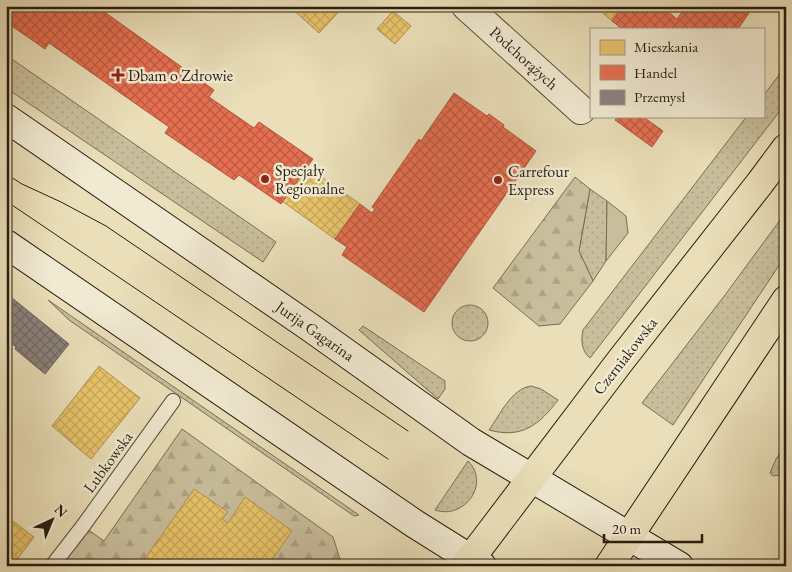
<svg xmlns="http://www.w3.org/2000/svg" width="792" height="572" viewBox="0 0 792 572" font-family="'EB Garamond',serif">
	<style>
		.grass { fill: url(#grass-dots); stroke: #786e56 }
		.forest { fill: url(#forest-firs); stroke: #786e56 }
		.green { fill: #c9be9c; stroke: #786e56 }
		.homes { fill: url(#homes-cross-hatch); stroke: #af924f }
		.shops { fill: url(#shops-cross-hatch); stroke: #ae573e }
		.industry { fill: url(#industry-cross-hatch); stroke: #6d635c }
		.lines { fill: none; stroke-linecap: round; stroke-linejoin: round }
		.lane-casing { stroke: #584e3b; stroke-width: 16 }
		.street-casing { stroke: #584e3b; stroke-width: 30 }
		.secondary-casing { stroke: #281e11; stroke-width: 30 }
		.primary-casing { stroke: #281e11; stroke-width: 30 }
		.lane { stroke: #f1ead2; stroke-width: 14 }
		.street { stroke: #f1ead2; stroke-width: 28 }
		.secondary { stroke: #f1ead2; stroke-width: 28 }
		.primary { stroke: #eadfb9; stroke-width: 28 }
		.tram { stroke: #281e11; stroke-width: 1 }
		.poi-dot { fill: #8f2418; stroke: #f1ead2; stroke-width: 2 }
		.labels { text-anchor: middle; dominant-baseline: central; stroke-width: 5; stroke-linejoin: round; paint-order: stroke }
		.street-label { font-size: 16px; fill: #281e11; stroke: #f1ead2 }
		.poi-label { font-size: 16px; fill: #281e11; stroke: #f1ead2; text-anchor: start }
	</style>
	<defs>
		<pattern id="grass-dots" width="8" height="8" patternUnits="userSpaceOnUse" patternTransform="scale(1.25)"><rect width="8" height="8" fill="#c9be9c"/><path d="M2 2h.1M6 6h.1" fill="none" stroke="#ada385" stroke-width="1.8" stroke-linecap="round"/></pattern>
		<pattern id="forest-firs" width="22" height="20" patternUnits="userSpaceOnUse" patternTransform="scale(1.25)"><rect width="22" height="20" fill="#c9be9c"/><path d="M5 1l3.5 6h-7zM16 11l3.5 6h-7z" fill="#ada385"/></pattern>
		<pattern id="homes-cross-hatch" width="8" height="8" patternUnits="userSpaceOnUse" patternTransform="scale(1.25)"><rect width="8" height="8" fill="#e9c46a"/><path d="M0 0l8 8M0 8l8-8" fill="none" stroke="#c8a85b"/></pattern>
		<pattern id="shops-cross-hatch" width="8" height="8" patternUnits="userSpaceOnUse" patternTransform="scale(1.25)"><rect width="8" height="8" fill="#e76f51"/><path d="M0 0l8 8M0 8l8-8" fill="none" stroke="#bb5b42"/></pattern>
		<pattern id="industry-cross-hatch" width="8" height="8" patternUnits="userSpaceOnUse" patternTransform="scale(1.25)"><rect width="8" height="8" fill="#8a817c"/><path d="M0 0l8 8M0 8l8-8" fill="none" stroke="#716964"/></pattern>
	</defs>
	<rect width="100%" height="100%" fill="#eadfb9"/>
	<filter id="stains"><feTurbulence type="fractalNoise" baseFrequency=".004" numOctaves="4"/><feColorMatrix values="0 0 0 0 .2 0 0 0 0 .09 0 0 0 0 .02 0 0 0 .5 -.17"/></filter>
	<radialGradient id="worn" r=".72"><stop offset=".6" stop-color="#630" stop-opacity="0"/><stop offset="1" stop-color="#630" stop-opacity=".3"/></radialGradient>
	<path class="grass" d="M6,55l270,187 -13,20 -257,-174z
		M786,66v37l-196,255c-9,-7 -9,-19 -7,-28l164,-214h16v-20z
		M590,189l17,12 -1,60 -13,20 -14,-30z
		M786,212v43l-113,170 -31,-22 83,-108z
		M48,300l311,215 -5,1 -285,-196z
		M452 323a18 18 0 1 1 36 0a18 18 0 1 1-36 0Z
		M363,326l82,55v8l-7,10 -79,-69z
		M531,386l10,3 17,11c-19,25 -36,39 -69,30 11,-15 22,-41 42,-44z
		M786,445v29l-13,2 -3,-3 6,-14z
		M468,461c23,23 -4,59 -33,49z"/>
	<path class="forest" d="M575,177l15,12 -11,62 14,30 -33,43 -21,2 -46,-38z
		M182,429l151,108 9,29h-290l31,-40 21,15z"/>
	<path class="green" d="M607,201l19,15 2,17 -22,28z"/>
	<path class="homes" d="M289,6h55l-25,27z
		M595,6h28l-11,15z
		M393,11l18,15 -16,18 -18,-15z
		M307,167l53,37 -25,35 -53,-38z
		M99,366l41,32 -49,61 -39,-33z
		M194,489l34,23 -6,7 6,4 17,-26 47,34 -24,35h-128z
		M6,516l28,21 -22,29h-6z"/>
	<path class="shops" d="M6,6h90l118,84 -5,7 45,31 5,-6 54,37 -32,45 -42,-29 -5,5 -69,-47 4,-6 -120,-84 -4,6 -39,-27z
		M623,6h38l16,13 9,-13h68l-16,23h-116l-10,-8z
		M454,93l33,23 2,-2 15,11 -1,2 33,24 -112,161 -82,-57 5,-8 -12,-8 25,-35 12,9 3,-4 -3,-2 47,-68 2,2z
		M618,116h24l21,15 -11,16 -37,-27z"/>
	<path class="industry" d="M6,293l63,51 -24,30 -30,-25 1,-2 -10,-8z"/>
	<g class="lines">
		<g class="lane-casing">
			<path id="lane" d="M52,566l31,-40 90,-125"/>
		</g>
		<g class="street-casing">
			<path id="street" d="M466,6l115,104"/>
		</g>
		<g class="secondary-casing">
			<path id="secondary" d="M6,118l305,210 160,114 208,124
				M6,244l409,280 67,42"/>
		</g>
		<g class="primary-casing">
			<path id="primary" d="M465,566l156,-206 139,-177 26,-35
				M609,566l177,-266"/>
		</g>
		<use href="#lane" class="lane"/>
		<use href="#street" class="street"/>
		<use href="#secondary" class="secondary"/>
		<use href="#primary" class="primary"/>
		<path class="tram" d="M6,174l16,10 39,18 45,24 302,205
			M6,201l382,258"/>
	</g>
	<g class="poi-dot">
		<path d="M115.5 67.5h5v5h5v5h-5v5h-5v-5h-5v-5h5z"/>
		<circle cx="265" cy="179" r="5"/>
		<circle cx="498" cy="180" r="5"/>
	</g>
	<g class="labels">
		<g class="street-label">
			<text transform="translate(524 58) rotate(42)">Podchorążych</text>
			<text transform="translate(315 331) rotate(35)">Jurija Gagarina</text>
			<text transform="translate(625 356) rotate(-52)">Czerniakowska</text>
			<text transform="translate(108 462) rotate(-54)">Lubkowska</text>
		</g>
		<g class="poi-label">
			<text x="128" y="75">Dbam o Zdrowie</text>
			<text x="275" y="170">Specjały<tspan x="275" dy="18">Regionalne</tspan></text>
			<text x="508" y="171">Carrefour<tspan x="508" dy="18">Express</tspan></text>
		</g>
	</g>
	<rect width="792" height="572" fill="none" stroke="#eadfb9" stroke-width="25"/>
	<rect x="8" y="8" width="777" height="557" fill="none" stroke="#281e11" stroke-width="2.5"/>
	<rect x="12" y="12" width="767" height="547" fill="none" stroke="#281e11"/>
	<rect x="590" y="28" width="175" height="90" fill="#f1ead2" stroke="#a19885"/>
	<rect x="600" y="40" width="25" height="15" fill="#e9c46a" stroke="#a19885"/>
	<text x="634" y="52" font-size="15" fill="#281e11">Mieszkania</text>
	<rect x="600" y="65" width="25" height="15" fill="#e76f51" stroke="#a19885"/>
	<text x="634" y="78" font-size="15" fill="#281e11">Handel</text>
	<rect x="600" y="90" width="25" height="15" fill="#8a817c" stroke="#a19885"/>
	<text x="634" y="102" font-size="15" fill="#281e11">Przemysł</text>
	<g transform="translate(52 520) rotate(44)" stroke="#f1ead2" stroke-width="4" paint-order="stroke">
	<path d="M0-4L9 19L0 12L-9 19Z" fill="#281e11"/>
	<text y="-8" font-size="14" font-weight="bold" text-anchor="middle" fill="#281e11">N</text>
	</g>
	<path d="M604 534v8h98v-8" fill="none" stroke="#281e11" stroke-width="2.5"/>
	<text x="612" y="534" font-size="15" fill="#281e11" stroke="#f1ead2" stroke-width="4" paint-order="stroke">20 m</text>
	<rect width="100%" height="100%" filter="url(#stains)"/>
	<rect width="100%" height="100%" fill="url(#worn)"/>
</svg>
